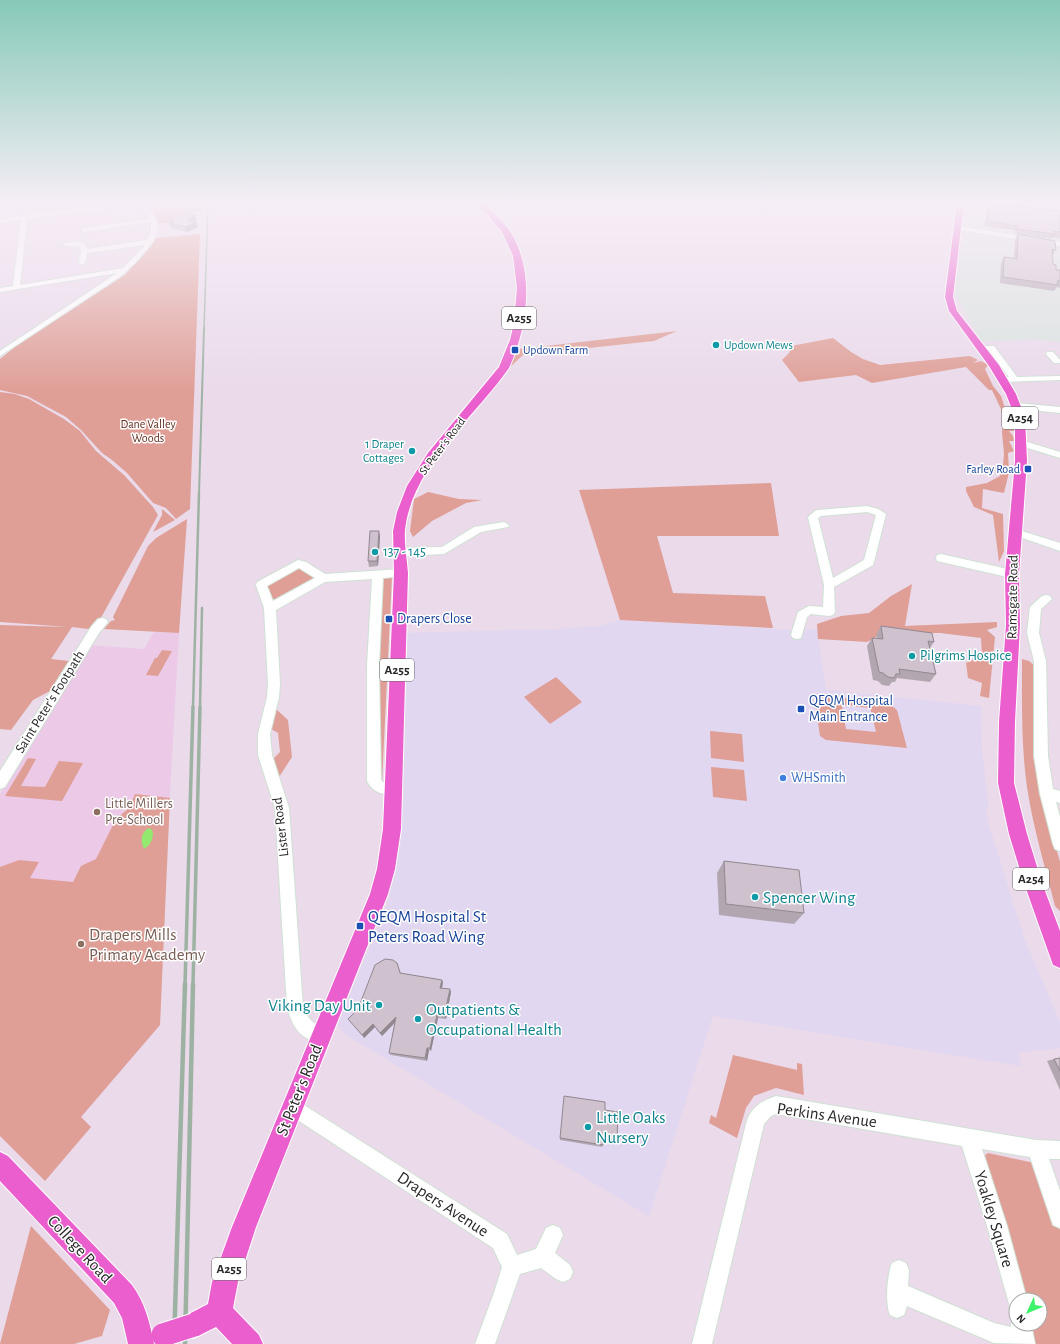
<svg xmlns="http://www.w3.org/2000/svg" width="1060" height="1344" viewBox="0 0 1060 1344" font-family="'Alegreya Sans',sans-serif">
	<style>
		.industrial { fill: #dae2e0 }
		.education { fill: #ebc9e7 }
		.medical { fill: #e1d7f1 }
		.green { fill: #df9f97; fill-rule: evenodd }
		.water { fill: #93e96f }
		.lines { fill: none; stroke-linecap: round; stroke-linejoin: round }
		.minor-casing { stroke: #cfe1d3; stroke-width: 2 }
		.major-casing { stroke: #fff; stroke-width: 2 }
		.minor { fill: #fff; fill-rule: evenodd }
		.major { fill: #eb5ecd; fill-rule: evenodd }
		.rail-far4 { stroke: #9db2a3; stroke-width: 1.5 }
		.rail-far3 { stroke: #9db2a3; stroke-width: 2 }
		.rail-far2 { stroke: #9db2a3; stroke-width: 2.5 }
		.rail-far1 { stroke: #9db2a3; stroke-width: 3.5 }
		.rail { stroke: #9db2a3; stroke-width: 4.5 }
		.major-bridge-casing { stroke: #fff; stroke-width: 25; stroke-linecap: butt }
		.major-bridge { stroke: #eb5ecd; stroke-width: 23 }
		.wall { fill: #b2a7b1 }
		.shaded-wall { fill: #918890 }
		.building { fill: #cfc2ce; stroke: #918890 }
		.culture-dot { fill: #0f9aa8; stroke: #fff; stroke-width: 1.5 }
		.transit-dot { fill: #1a4fb4; stroke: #fff; stroke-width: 1.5 }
		.shop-dot { fill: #3f7fe0; stroke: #fff; stroke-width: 1.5 }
		.education-dot { fill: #8d6e63; stroke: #fff; stroke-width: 1.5 }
		.labels { text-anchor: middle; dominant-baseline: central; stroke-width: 3; stroke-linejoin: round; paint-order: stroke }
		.far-culture-label { font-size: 12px; fill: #0d838f; stroke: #fff; text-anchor: start }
		.far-transit-label { font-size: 12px; fill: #164399; stroke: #fff; text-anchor: start }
		.far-park-label { font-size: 12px; fill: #612c1c; stroke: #fff }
		.far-street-label { font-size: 12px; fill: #282828; stroke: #fff }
		.shield { fill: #fff; stroke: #686868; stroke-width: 1 }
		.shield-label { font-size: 13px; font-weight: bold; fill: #282828 }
		.culture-label { font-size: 14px; fill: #0d838f; stroke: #fff; text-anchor: start }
		.street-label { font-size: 14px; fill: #282828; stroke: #fff }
		.transit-label { font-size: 14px; fill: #164399; stroke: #fff; text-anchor: start }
		.shop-label { font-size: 14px; fill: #366cbe; stroke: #fff; text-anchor: start }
		.education-label { font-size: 14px; fill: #785e54; stroke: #fff; text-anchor: start }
		.near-culture-label { font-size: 17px; fill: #0d838f; stroke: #fff; text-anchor: start }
		.near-transit-label { font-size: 17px; fill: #164399; stroke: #fff; text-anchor: start }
		.near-education-label { font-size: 17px; fill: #785e54; stroke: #fff; text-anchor: start }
		.near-street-label { font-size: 17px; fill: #282828; stroke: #fff }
	</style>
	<rect width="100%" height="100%" fill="#eadaea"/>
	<path class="industrial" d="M968,202h92v140l-19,-2 -60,1 -26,-47z"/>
	<path class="education" d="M154,632l25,1 -13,231 -6,161 -79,92 10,10 -46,54 -45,-45v-342l87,-149 57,4z"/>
	<path class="medical" d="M620,620l174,10 23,-1 9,61 155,16 1,44 6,52v6l-3,4 39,126 36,84v26l-42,5 3,13 -308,-50 -64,200 -305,-182 -6,-10 49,-119 9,-34 8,-115 1,-123 155,-4 40,-3z"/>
	<path class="green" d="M141,202h65v8l-29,4v7l-21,3 -6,-15h2l-2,-3z
		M200,234l-10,275 -14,10 -10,-11 -13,-5 -26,-30 -15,-13 -10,-7 -21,-23 -15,-13 -39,-21 -27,-6v-31l15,-12 110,-72 20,-22 11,-15z
		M677,331l-23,10 -131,14 -14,13 -4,-1 10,-18 13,-1z
		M833,338l18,14 12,7 17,6 90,-9 8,4 -5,3 8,-2 7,4 -3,4 8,17 8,10 6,18 5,4v3h-4l1,5 5,2 1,3h-6l4,5 1,5h-5l5,10 -6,2 1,19 -5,21 -21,-4 -1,19 21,6 1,37 -5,11 -6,-47 -19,-8 -8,-16v-4l21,-4 13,-7 3,-11 1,-11 -2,-22 1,-14 -2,-9 -9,-19h-3l-23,-23 -94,16 -16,-8 -57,7 -17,-22 8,-8 -4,-5z
		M0,392l15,2 14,5 35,20 16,12 16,20 28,24 29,32 5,8 -60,108 -10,6 -16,-2 -21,32 18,2 -19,30 -17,9 -22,30 -11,-1v-104l68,2 -68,-5z
		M771,483l8,53h-122l16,57 92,3 8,32 -153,-8 -41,-130z
		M428,492l31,7 23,1 -16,3 -34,18 -19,16 -3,-6 4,-32z
		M162,509l13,11 -22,12 9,-17z
		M187,519l-8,114 -75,-4 7,-8 4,-1 -2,-3 35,-71 8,-8z
		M296,567l5,1 14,9 -1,2 -40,21h-1l-7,-14z
		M382,577h10l-10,205 -5,-7 3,-170z
		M912,584l-7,42 92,-4v5l-10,3 8,7 -6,61 -9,-2 2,-13 -14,-5 -2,-15 16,-8 -1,-17 -41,-5h-56l-17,9 -49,-3 -1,-15 24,-8 28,-3 22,-17z
		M162,650l10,1 -14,25 -12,-1 9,-17h2z
		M1022,659l7,2 7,6 20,181 4,14v49l-5,-5c-10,-39 -22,-79 -28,-119 -6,-42 -5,-86 -5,-128z
		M556,677l26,25 -32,22 -26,-27z
		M820,696l61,5 7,2 9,7 10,38 -81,-8 -6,-4 -5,-33zM842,705l28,3 6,24 -30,-3z
		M276,709l12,11 4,37 -13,20 -6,-18 7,-7 -2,-19 -7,-4z
		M710,731l32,3 2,28 -33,-4z
		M28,758l8,1 -15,27 24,1 14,-26 24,2 -21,38 -57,-5z
		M711,767l33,3 3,31 -34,-4z
		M135,794l35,4 -10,227 -79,92 10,10 -46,54 -45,-45v-269l19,-7 20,2 -9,16 43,4 8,-16 15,-7 20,-40 13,-11z
		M733,1055l64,15v-7l5,1 2,31 -28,-7 -22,8 -8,12 -9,30 -28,-15 2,-8 5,3z
		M988,1153l46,10 23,57 3,10v114h-26l-4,-20h10v-24h-15l-41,-144z
		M31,1226l79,84 -8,26 -28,8h-74z"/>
	<path class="water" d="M149,828l3,2c3,7 -2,16 -8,19 -4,-8 -3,-17 5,-21z"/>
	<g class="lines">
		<g class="minor-casing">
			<path id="minor" d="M0,202h5l-5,3z
				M128,202h13l11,10 5,9v10l-4,11 -15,18 -17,16 -121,80v-5l117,-78 -117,19v-4l13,-2 8,-66 -21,3v-4zM137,204l9,8 3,7 -65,9 -3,2 3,2 67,-10v9l-4,9 -60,9 -2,-5c-5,-3 -17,-3 -22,0l3,2h13l2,5 -2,12 3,2 3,-2 2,-10 58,-8 -22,23 -103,17 7,-66z
				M957,226l103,16v4l-105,-17 -1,-1z
				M979,346h15l23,31 43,-1v4l-60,2v-4l9,-1 -20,-27h-10z
				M1047,352h6l7,8v3h-6l-8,-9z
				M1016,403l44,4v6l-47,-5 -1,-2z
				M1021,440l39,12v6l-42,-13 -1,-2z
				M867,506l11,3 8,5 -12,48 -1,3 -39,22 1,25 -2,3 -4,1 -18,-2 -4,3 -6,21 -4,1 -4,-1 -2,-3 7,-23 11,-6 14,1 1,-22 -16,-68 7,-6 3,-1zM867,512l9,3 -12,45 -31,18 -15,-60 3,-2z
				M504,522l5,3 -1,2 -27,5 -37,22 -44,2 -4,-1 -1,-3 1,-3 4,-1 42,-1 32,-20z
				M1015,529l45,14v8l-49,-17 -1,-2z
				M941,554l71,16 4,1 1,3 -1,3 -4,1 -75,-17 -1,-3 1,-3z
				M298,560l8,2 19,12 76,-5 4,1 1,3 -1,3 -22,2 -4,88 2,114 2,2 15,2 2,4 -2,4c-13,5 -25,1 -31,-11v-115l5,-87 -47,3 -49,28 4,74 -1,13 -9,37 2,21 17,53 14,199c5,13 12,18 24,23l2,6 -2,6 -6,2c-22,-6 -28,-16 -34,-37l-12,-199 -17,-53v-21l9,-37 1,-13 -4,-76 -8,-23 1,-3zM299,568l16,10 -42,23 -6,-15z
				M1046,595l4,1 2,3 -11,10 -2,24 7,28 2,95 5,33 7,2v12l-4,-1 4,15v34l-5,-2 -2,-5 -13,-50 -6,-38v-95l-7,-28 3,-26 12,-11z
				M102,618l4,1 2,3 -9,11 -94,154 -5,2v-18l91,-144 7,-8z
				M776,1096l260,44 24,1v18h-11l11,32v37l-7,-3 -23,-68 -48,-8 25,77 20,74h-11v10l-6,-3 -23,-81 -25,-80 -186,-32 -5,2 -7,8 -52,220h-20l55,-224c6,-14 15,-19 29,-24z
				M293,1098l214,136 10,21 19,-6 10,-21 7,-3 7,3 3,7 -8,18 15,12 3,7 -3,7 -7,3 -7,-3 -15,-11 -21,6 -25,70h-20l19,-51 8,-26 -9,-19 -206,-135 -3,-6 3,-6z
				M899,1260l7,3 3,7 -1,16 86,37 17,4v-3l3,-7 2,-1v8h15l4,20 -41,-1 -87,-37 -3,9 -7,3 -7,-3c-5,-12 -3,-40 2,-52z"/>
		</g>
		<g class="major-casing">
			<path id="major" d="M476,202h7c12,12 26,24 33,40 18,39 10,89 -7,126 -35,50 -97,98 -104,162 -1,14 2,29 3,43l-7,256 -6,40 -7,25 -132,333 -18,55 -5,26 26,27 4,9h-31l-16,-17 -22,11 -9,-4 -4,-9 4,-9 23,-12 4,-22 20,-55 138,-333 7,-25 6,-40 11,-256 -1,-42 4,-19 10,-26 21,-33 71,-86 11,-27 4,-17 3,-35 -4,-32 -11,-24z
				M957,202h7l-11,95 4,14 42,54 17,29 9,23 2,44 -8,113 1,51 -5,97 -1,61 13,51 15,49 18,48v37l-7,-3 -29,-82 -15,-49 -11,-51 1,-61 7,-97 -1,-51 10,-113v-44l-9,-23 -17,-28 -40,-55 -4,-14z
				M0,1152l8,4 124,129c13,18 18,38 22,59h-26l-6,-26 -8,-15 -114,-122z"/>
		</g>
		<use href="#minor" class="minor"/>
		<use href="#major" class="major"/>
		<path class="rail-far4" d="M204,329l4,-127"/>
		<path class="rail-far3" d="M199,494l5,-166"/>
		<path class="rail-far2" d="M193,708l6,-215
			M200,708l2,-100"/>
		<path class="rail-far1" d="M185,985l8,-278
			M193,985l7,-278"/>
		<path class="rail" d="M174,1344l11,-360
			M185,1344l8,-360"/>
		<g class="major-bridge-casing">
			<path id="major-bridge" d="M163,1335l31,-10"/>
		</g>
		<use href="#major-bridge" class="major-bridge"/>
	</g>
	<path class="wall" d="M990,202l70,9v27l-7,-1 -1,2 -37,-6v-3l-31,-4 4,-20z
		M169,220h28l-2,1 3,6 -11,5 -16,-4 -2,-5h1z
		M1018,234l38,16 -3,5h-1l1,9 3,6h4v18l-3,-1 -3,4 -54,-8 1,-20 3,-6 10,1 1,-18z
		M380,536l-2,30 -9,1 -1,-6z
		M881,626l53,16 -4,6 6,26 -6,8 -33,-4 -2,4h-3l-3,4 -7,-1 -4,-4 -5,-1 -6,-34 5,-8h5l-1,-3z
		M724,861l80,52 -10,11 -75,-9 -2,-42z
		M397,963l4,10 41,7 1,3 -1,5 9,4 -5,27 -8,-1 -7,33 -2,-1 -2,11 -36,-6 -2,-2 6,-30 -13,13 -7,-9 -11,11z
		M1060,1058v32l-13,-29 7,-2z
		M564,1096l53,44 -2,2 -11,-2 -1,5 -1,2 -42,-7z"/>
	<path class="shaded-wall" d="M195,215l2,5 -8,4 -2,-4z
		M196,222l2,5 -11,5 -1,-5z
		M379,531l1,5 -2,30 -1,-5z
		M442,980l1,3 -2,8 -1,-3z
		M450,989l1,3 -5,27 -2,-3z
		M437,1015l1,3 -7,33 -1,-3z
		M396,1017l1,3 -15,16 -2,-3z
		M373,1024l2,3 -11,11 -2,-3z
		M427,1048l2,2 -2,11 -2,-3z"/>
	<path class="building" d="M990,202h5l65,9v21l-6,-1 1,3 -38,-5v-3l-30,-5z
		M184,213l11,2 -8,5 9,2 -10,5 -17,-4 5,-2 -5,-1z
		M1018,234l37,7 1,9 -4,-1 1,15 3,1v5h4v11h-3l1,4 -55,-8 1,-20 13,2z
		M370,531h9l-2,30h-9z
		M881,626l51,7 2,9 -6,-1 8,33 -37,-5 1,5h-4l-2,4 -6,-1 -5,-4 -4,-1 -7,-34 11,1z
		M724,861l75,9 5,43 -78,-9z
		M385,959l8,1 4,3 3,10 42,7 -2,8 10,1 -6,27 -7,-1 -7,33h-3l-2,10 -36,-5 7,-36 -16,16 -7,-9 -11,11 -14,-16 10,-10 17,-44z
		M1060,1058v13l-6,-12z
		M564,1096l41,6v8l13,2 -1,28 -13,-2 -1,7 -43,-7z"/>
	<linearGradient id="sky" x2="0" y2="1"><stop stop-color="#86c9b8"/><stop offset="0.52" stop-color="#f6eef6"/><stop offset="1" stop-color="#f6eef6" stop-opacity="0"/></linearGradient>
	<rect width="1060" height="390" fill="url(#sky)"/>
	<g class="culture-dot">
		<circle cx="716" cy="345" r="4"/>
		<circle cx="412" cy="451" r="4"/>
		<circle cx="375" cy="552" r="4"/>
		<circle cx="912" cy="656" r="4"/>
		<circle cx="755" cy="897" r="4"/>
		<circle cx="379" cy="1005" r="4"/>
		<circle cx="418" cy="1019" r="4"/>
		<circle cx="588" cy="1127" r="4"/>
	</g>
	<g class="transit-dot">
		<rect x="511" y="346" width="8" height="8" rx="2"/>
		<rect x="1024" y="465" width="8" height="8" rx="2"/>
		<rect x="385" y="615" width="8" height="8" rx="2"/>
		<rect x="797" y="705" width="8" height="8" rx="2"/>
		<rect x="356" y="922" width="8" height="8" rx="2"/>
	</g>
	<circle class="shop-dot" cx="783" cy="778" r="4"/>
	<g class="education-dot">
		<circle cx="97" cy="812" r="4"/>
		<circle cx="81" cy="944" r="4"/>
	</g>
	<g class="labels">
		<g class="far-culture-label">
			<text x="724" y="345">Updown Mews</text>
			<text x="404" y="444" text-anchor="end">1 Draper<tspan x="404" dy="14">Cottages</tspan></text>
		</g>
		<g class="far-transit-label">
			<text x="523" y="350">Updown Farm</text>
			<text x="1020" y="469" text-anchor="end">Farley Road</text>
		</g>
		<g class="far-park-label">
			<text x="148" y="424">Dane Valley<tspan x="148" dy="14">Woods</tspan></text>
		</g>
		<g class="far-street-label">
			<text transform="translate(442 446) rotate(-53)">St Peter's Road</text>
		</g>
		<g class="shield">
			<rect x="502" y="307" width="34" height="22" rx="3"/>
			<rect x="1002" y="407" width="36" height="22" rx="3"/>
			<rect x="380" y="659" width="34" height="22" rx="3"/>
			<rect x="1013" y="868" width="36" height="22" rx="3"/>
			<rect x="212" y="1258" width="34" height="22" rx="3"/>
		</g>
		<g class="shield-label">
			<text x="519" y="318">A255</text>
			<text x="1020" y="418">A254</text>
			<text x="397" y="670">A255</text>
			<text x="1031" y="879">A254</text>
			<text x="229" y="1269">A255</text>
		</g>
		<g class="culture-label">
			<text x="383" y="552">137 - 145</text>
			<text x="920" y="656">Pilgrims Hospice</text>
		</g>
		<g class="street-label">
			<text transform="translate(1013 597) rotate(-89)">Ramsgate Road</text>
			<text transform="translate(50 702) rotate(-58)">Saint Peter's Footpath</text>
			<text transform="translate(281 827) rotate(-97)">Lister Road</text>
		</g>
		<g class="transit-label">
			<text x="397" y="619">Drapers Close</text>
			<text x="809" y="701">QEQM Hospital<tspan x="809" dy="16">Main Entrance</tspan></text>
		</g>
		<g class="shop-label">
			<text x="791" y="778">WHSmith</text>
		</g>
		<g class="education-label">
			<text x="105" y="804">Little Millers<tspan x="105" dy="16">Pre-School</tspan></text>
		</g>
		<g class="near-culture-label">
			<text x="763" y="897">Spencer Wing</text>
			<text x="371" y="1005" text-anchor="end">Viking Day Unit</text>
			<text x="426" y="1009">Outpatients &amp;<tspan x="426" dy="20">Occupational Health</tspan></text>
			<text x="596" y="1117">Little Oaks<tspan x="596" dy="20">Nursery</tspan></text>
		</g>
		<g class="near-transit-label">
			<text x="368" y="916">QEQM Hospital St<tspan x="368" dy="20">Peters Road Wing</tspan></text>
		</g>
		<g class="near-education-label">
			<text x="89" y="934">Drapers Mills<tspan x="89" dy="20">Primary Academy</tspan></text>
		</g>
		<g class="near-street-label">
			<text transform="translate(299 1090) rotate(-68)">St Peter's Road</text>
			<text transform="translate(827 1115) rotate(8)">Perkins Avenue</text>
			<text transform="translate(443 1204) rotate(33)">Drapers Avenue</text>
			<text transform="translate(994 1219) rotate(73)">Yoakley Square</text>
			<text transform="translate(80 1249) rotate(47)">College Road</text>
		</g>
	</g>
	<g transform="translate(1028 1312) rotate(226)"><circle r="19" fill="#ffffff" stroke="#a9a9a9"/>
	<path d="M0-3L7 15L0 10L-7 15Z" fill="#3ef36c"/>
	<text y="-6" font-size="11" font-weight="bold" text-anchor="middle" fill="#282828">N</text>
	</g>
</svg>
